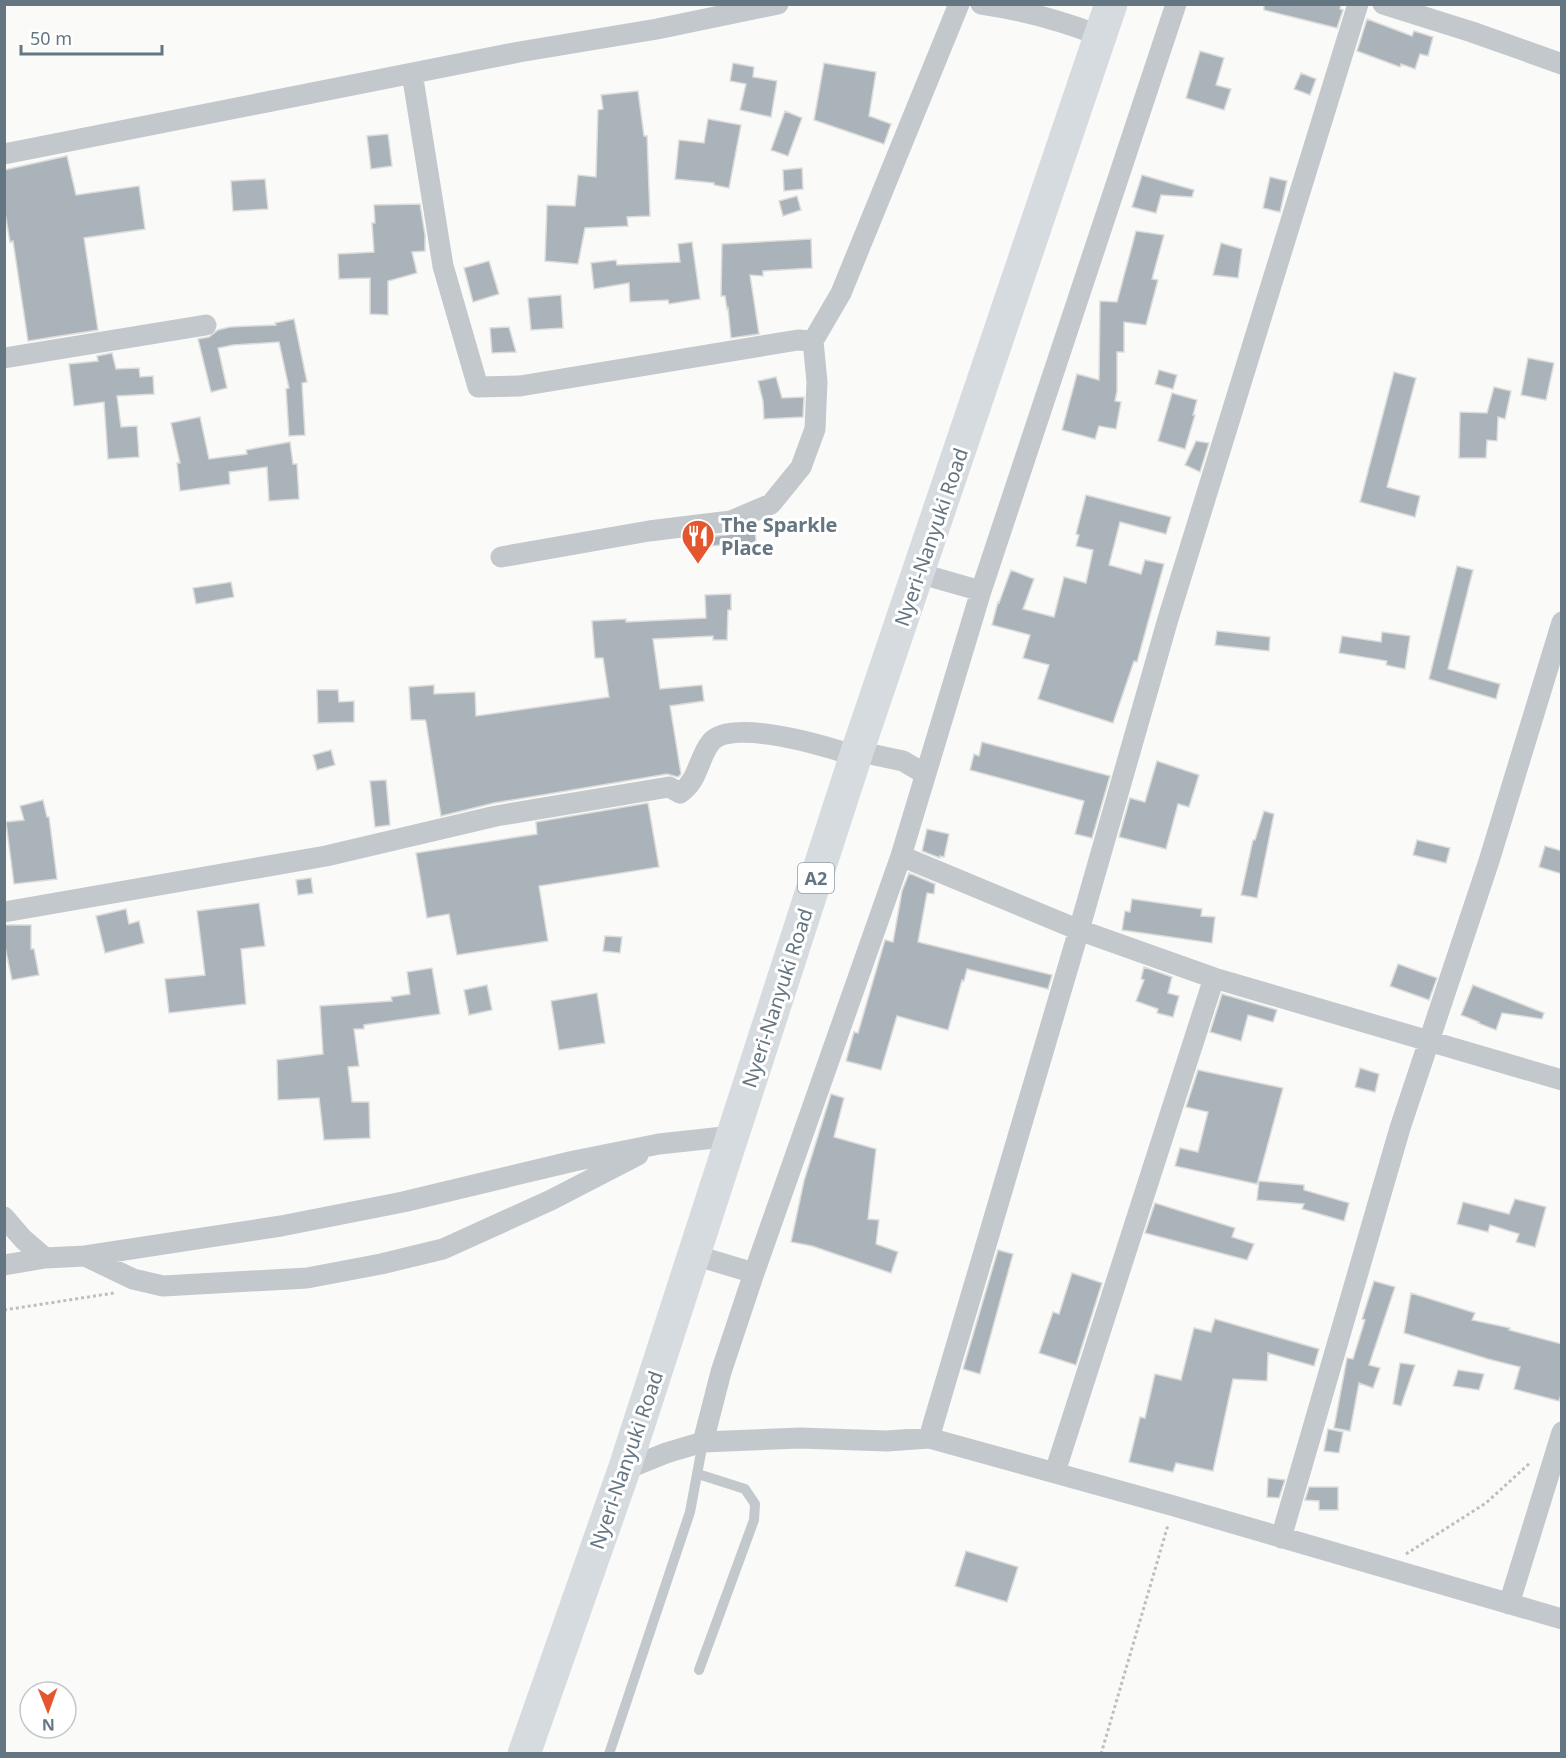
<svg xmlns="http://www.w3.org/2000/svg" width="1566" height="1758" viewBox="0 0 1566 1758" font-family="'Noto Sans',sans-serif">
	<style>
		.building { fill: #aab3b9; stroke: #dcdcda; stroke-width: 1.5 }
		.lines { fill: none; stroke-linecap: round; stroke-linejoin: round }
		.path { stroke: #bbbfc2; stroke-width: 3; stroke-dasharray: 3 3; stroke-linecap: butt }
		.service { stroke: #c3c8cc; stroke-width: 10 }
		.minor { stroke: #c3c8cc; stroke-width: 21 }
		.trunk { stroke: #d6dbdf; stroke-width: 33 }
		.labels { text-anchor: middle; dominant-baseline: central; stroke-width: 6; stroke-linejoin: round; paint-order: stroke }
		.shield { fill: #fff; stroke: #939fa8; stroke-width: 1.5 }
		.shield-label { font-size: 18px; font-weight: bold; fill: #657683 }
		.poi-label { font-size: 20px; font-weight: bold; fill: #657683; stroke: #fff; text-anchor: start }
		.street-label { font-size: 20px; fill: #657683; stroke: #fff }
	</style>
	<rect width="100%" height="100%" fill="#fafaf8"/>
	<path class="building" d="M1264,4h77l-1,5 3,1 -6,18 -73,-18z
		M1367,19l45,17 2,-5 19,6 -5,19 -8,-2 -5,15 -14,-5 -1,3 -43,-16z
		M1200,51l24,7 -8,27 15,4 -7,21 -38,-12z
		M733,63l21,4 -1,10 24,4 -6,36 -31,-7 6,-26 -16,-3z
		M824,63l52,9 -7,44 22,8 -7,20 -70,-24z
		M1301,73l15,6 -6,16 -16,-6z
		M638,91l6,45h3l3,80 -23,1 1,9 -43,2 -7,36 -33,-3 2,-56 28,1 3,-31 18,2 2,-67 5,-1 -2,-14z
		M785,111l17,7 -14,38 -17,-6z
		M708,119l33,6 -12,63 -15,-3v-2l-39,-4 4,-39 25,3z
		M388,134l4,32 -21,3 -4,-33z
		M67,156l9,39 63,-9 6,43 -61,9 14,92 -70,11 -15,-100 -3,1 -6,-35v-37z
		M802,168l1,21 -19,2 -1,-21z
		M1142,175l52,15 -2,7 -31,-2 -5,18 -24,-6z
		M1270,177l17,4 -7,31 -17,-4z
		M265,179l3,30 -35,2 -2,-30z
		M797,196l4,14 -18,6 -4,-15z
		M420,204l5,31v16l-13,1 5,21 -29,8v34l-18,-1v-36l-31,1 -1,-25 36,-2 -2,-29h3l-1,-18z
		M1136,231l28,4 -12,44 6,1 -12,45 -22,-3v30h-7v39l-2,10 6,1 -5,27 -17,-3 -4,13 -33,-9 15,-56 22,6 1,-79 17,1z
		M811,239l1,29 -49,3v5l-13,-1 9,59 -28,4 -3,-30 -1,1 -2,-13h-4l1,-52z
		M692,242l8,57 -31,5 -1,-4 -38,2 -1,-19 -35,6 -3,-26 25,-3 1,5 63,-3 -2,-18z
		M1221,243l21,6 -4,29 -25,-3z
		M489,261l10,33 -26,8 -9,-34z
		M561,295l2,33 -32,2 -3,-32z
		M294,319l13,63 -5,1 3,52 -16,1 -3,-47 3,-1 -10,-46 -46,3 -15,3 9,40 -16,4 -13,-53 11,-2 9,-7 12,-3 46,-2 -1,-2z
		M509,327l7,25 -24,1 -2,-25z
		M112,353l4,16 23,-1 1,9 13,-1 1,18 -37,2 4,31 16,-1 2,31 -31,2 -4,-57 -30,4 -5,-42 29,-3 -1,-5z
		M1528,358l26,5 -8,37 -25,-5z
		M1159,370l18,5 -4,14 -18,-5z
		M1394,372l22,6 -29,109 33,9 -5,21 -55,-15z
		M776,377l6,21 22,-1 -1,20 -39,2 -1,-18 -5,-20z
		M1494,387l17,4 -6,28 -7,-2 -1,24 -10,-1 -1,18h-27l1,-46 27,1z
		M1172,393l25,7 -4,15h2l-10,34 -27,-8z
		M200,417l9,42 38,-5 -1,-4 44,-8 3,22h4l2,35 -30,2 -2,-34 -38,5 1,12 -50,7 -3,-28h3l-9,-40z
		M1196,441l13,2 -9,29 -15,-7z
		M1086,495l85,22 -5,17 -46,-12 -11,43 32,9 4,-14 19,4 -27,98 -3,-1 -21,62 -75,-24 11,-34 -26,-7 7,-23 -38,-10 6,-23 1,1 12,-33 23,9 -11,30 31,8 10,-40 22,6 7,-33 -17,-4 3,-11 -3,-1z
		M751,526h4l1,17 -48,3v-9l25,-3z
		M1457,566l16,4 -25,99 52,15 -4,15 -67,-20z
		M231,582l3,15 -38,7 -3,-16z
		M731,594v16h-3l-1,30h-14v-4l-60,3 7,50 42,-4 2,16 -34,5 11,68 -3,3 -11,-3 -173,29 -53,13 -15,-94 -1,-2h-14l-2,-33 25,-2v9l41,-2 1,24 133,-19 -6,-39h-8l-3,-37 34,-2v3l80,-4 -1,-23z
		M1217,631l53,6 -1,14 -54,-6z
		M1382,632l28,4 -5,33 -19,-4 1,-4 -48,-8 3,-17 39,6z
		M317,690h21l1,12 15,-1v21l-36,1z
		M982,742l128,34 -18,62 -17,-4 9,-33 -114,-31 4,-16 5,2z
		M331,750l4,15 -18,5 -4,-15z
		M1157,761l42,14 -10,32 -11,-3 -12,45 -47,-12 11,-39 15,4z
		M386,780l4,45 -15,2 -5,-46z
		M43,800l4,17h2l8,62 -43,5 -8,-62 18,-2 -4,-14z
		M648,803l11,64 -120,19 9,55 -91,14 -8,-41 -22,4 -11,-65 121,-19 -1,-12z
		M1264,811l10,3 -17,84 -16,-3 12,-55h2z
		M927,829l22,5 -5,23 -4,-1v2l-18,-7z
		M1417,840l33,8 -4,15 -33,-8z
		M1545,846l17,5v23l-23,-7z
		M909,873l26,11 -1,10 -7,-1 -9,49 134,33 -4,14 -81,-20 -3,12 -2,-1 -14,50 -51,-14 -16,54 -35,-9 8,-29 4,1 27,-93 8,2 9,-51z
		M311,878l2,15 -15,2 -2,-15z
		M1132,899l70,10 -1,7 14,1 -3,26 -90,-13 3,-19 5,1z
		M259,903l6,43 -24,3 5,55 -77,9 -4,-34 40,-4 -8,-64z
		M126,909l3,15 10,-3 5,22 -39,10 -9,-37z
		M4,925h27v24h3l5,26 -27,5 -8,-38z
		M605,936l17,1 -2,16 -17,-2z
		M1398,964l39,14 -8,22 -39,-14z
		M1144,967l28,10 -4,16 11,3 -6,21 -16,-4 1,-4 -22,-8 8,-21 -3,-1z
		M432,968l8,46 -76,11v4h-10l5,37 -11,1 4,35h17l1,36 -46,2 -5,-42 -41,2 -1,-40 46,-6 -3,-48 72,-5 -1,-4 19,-3 -3,-22z
		M487,985l5,25 -23,5 -5,-25z
		M1473,985l71,28 -2,6 -40,-6 -6,17 -18,-7 1,-1 -18,-7z
		M597,993l8,50 -46,7 -8,-49z
		M1222,994l55,16 -4,12 -25,-7 -7,26 -31,-9z
		M1360,1068l19,6 -4,18 -20,-5z
		M1198,1070l85,18 -26,96 -82,-18 5,-18 18,4 10,-40 -22,-5z
		M831,1094l13,4 -10,39 42,12 -8,70 11,1 -3,24 22,8 -7,21 -79,-27 -21,-4 13,-61z
		M1259,1181l45,4v5l45,13 -5,18 -42,-12 2,-5 -47,-4z
		M1515,1199l31,8 -11,40 -19,-5 3,-8 -29,-9 -2,7 -31,-8 6,-22 46,12z
		M1155,1203l80,25 -3,9 22,7 -7,16 -102,-27z
		M998,1250l15,4 -33,120 -17,-5z
		M1072,1273l30,10 -26,82 -37,-12 14,-41 6,2z
		M1374,1281l21,6 -26,78 11,3 -7,20 -14,-5 -9,48 -16,-3 13,-70 6,1 12,-39 -3,-1z
		M1411,1293l64,20 -3,7 38,8 -1,2 53,14v48l-3,9 -45,-12 6,-22 -32,-8 -84,-26z
		M1215,1319l104,30 -5,17 -46,-13 -1,28 -34,-2 -20,92 -37,-8 -3,9 -44,-10 11,-45 5,1 10,-44 26,6 13,-52 17,4z
		M1400,1363l15,2 -14,41 -8,-2z
		M1458,1370l26,4 -5,16 -26,-4z
		M1328,1429l15,3 -4,21 -15,-2z
		M1268,1478l17,2 -6,18 -12,-1z
		M1309,1487h29v23h-19v-9l-14,-1z
		M966,1551l52,16 -11,35 -52,-16z"/>
	<g class="lines">
		<path class="path" d="M4,1310l110,-17
			M1406,1554l80,-51 45,-41
			M1101,1754l67,-229"/>
		<path class="service" d="M698,1474l47,15 10,15 -1,16 -55,150
			M609,1754l81,-242 13,-70"/>
		<path class="minor" d="M981,4c42,6 81,17 120,32
			M1383,4l89,28 90,32
			M412,73l31,193 35,121 42,-1 278,-46 15,1
			M4,154l515,-102 138,-23 121,-25
			M4,358l202,-33
			M501,557l148,-26 82,-10 40,-17 30,-37 14,-38 2,-47 -4,-41 28,-48 118,-289
			M918,573l63,18
			M845,752h16l42,9 22,13
			M901,856l178,74 135,48 348,102
			M4,912l322,-56 170,-40 173,-29 11,6c19,-13 18,-35 31,-51 21,-25 117,5 145,14
			M4,1217l19,22 22,19
			M694,1255l60,18
			M85,1256l48,23 30,7 144,-8 74,-14 62,-15 108,-49 87,-45
			M4,1265l41,-7 40,-2 196,-30 122,-24 171,-41 85,-17 74,-8
			M929,1438l150,-508 89,-311 190,-615
			M703,1442l18,-70 33,-99 147,-417 80,-265 195,-587
			M624,1470l42,-17 37,-11 97,-4 87,3 42,-3 245,68 388,113
			M1055,1472l159,-494
			M1281,1538l119,-410 89,-267 73,-239
			M1509,1604l53,-172"/>
		<path class="trunk" d="M524,1754l100,-284 233,-718 254,-748"/>
	</g>
	<defs>
		<g id="restaurant-pin" transform="scale(1.725)"><path d="M0 17L-7.5 6A9.5 9.5 0 1 1 7.5 6Z" fill="#e4572e" stroke="#fff"/><path d="M-5-6h1v4h1v-4h1v4h1v-4h1v5L-1.5 .5V6h-2V.5L-5-1ZM5-6V6H3V1.5H1.5Q1.5-4 5-6Z" fill="#fff"/></g>
	</defs>
	<g fill-rule="evenodd">
		<use href="#restaurant-pin" x="698" y="536"/>
	</g>
	<g class="labels">
		<rect class="shield" x="798" y="863" width="36" height="30" rx="4.5"/>
		<g class="shield-label">
			<text x="816" y="878">A2</text>
		</g>
		<g class="poi-label">
			<text x="721" y="524">The Sparkle<tspan x="721" dy="23">Place</tspan></text>
		</g>
		<g class="street-label">
			<text transform="translate(931 537) rotate(-71)">Nyeri-Nanyuki Road</text>
			<text transform="translate(777 998) rotate(-72)">Nyeri-Nanyuki Road</text>
			<text transform="translate(626 1460) rotate(-71)">Nyeri-Nanyuki Road</text>
		</g>
	</g>
	<rect width="1566" height="1758" fill="none" stroke="#657683" stroke-width="12"/>
	<g transform="translate(48 1710) rotate(179)"><circle r="28" fill="#ffffff" stroke="#c1c8cd" stroke-width="1.5"/>
	<path d="M0-4.5L10 22L0 15L-10 22Z" fill="#e4572e"/>
	<text y="-9" font-size="16" font-weight="bold" text-anchor="middle" fill="#657683">N</text>
	</g>
	<path d="M21 45v9h141v-9" fill="none" stroke="#657683" stroke-width="3"/>
	<text x="30" y="45" font-size="18" fill="#657683" stroke="#ffffff" stroke-width="4.5" paint-order="stroke">50 m</text>
</svg>
